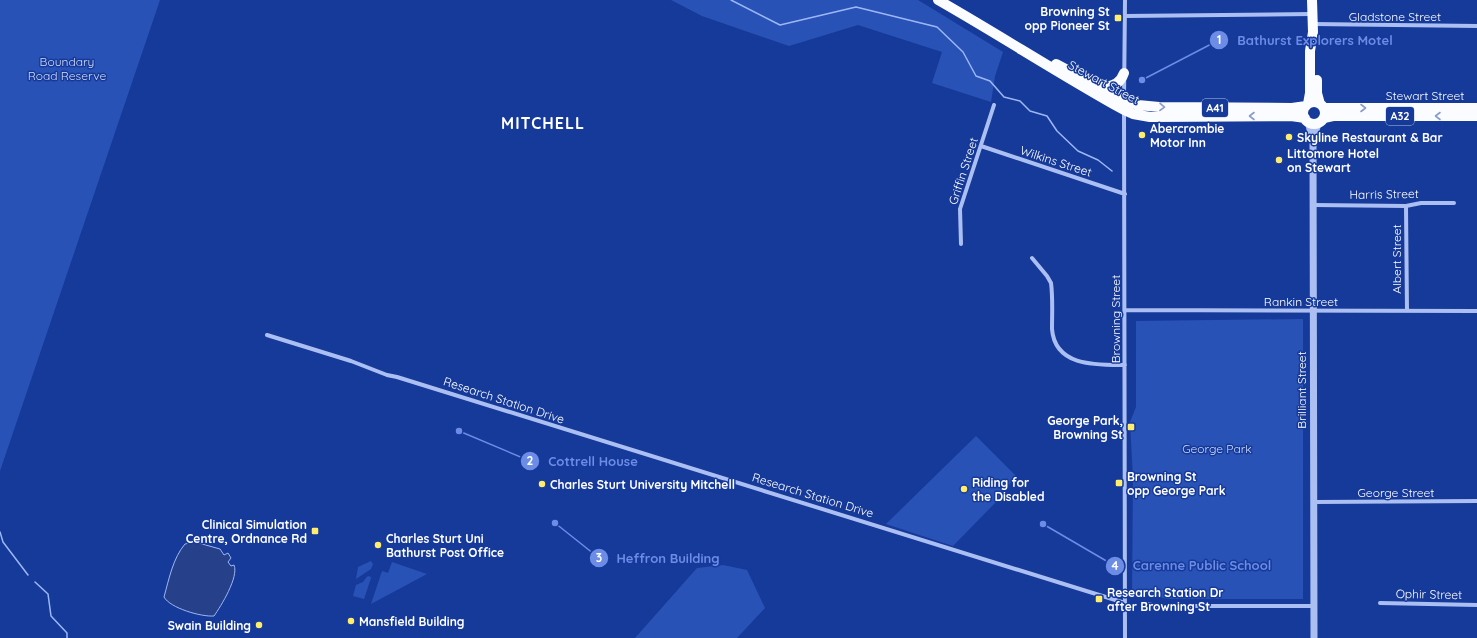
<svg xmlns="http://www.w3.org/2000/svg" width="1477" height="638" viewBox="0 0 1477 638" font-family="Quicksand,sans-serif">
	<style>
		.green { fill: #2952b7 }
		.water { fill: #264089; stroke: #9db7f5 }
		.lines { fill: none; stroke-linecap: round; stroke-linejoin: round }
		.stream { stroke: #9db7f5; stroke-width: 1.5 }
		.minor { stroke: #abbff2; stroke-width: 4 }
		.tertiary { stroke: #abbff2; stroke-width: 7 }
		.trunk { stroke: #fafcff; stroke-width: 10 }
		.oneway { stroke: #889bcc }
		.poi-dot { fill: #ffed6c; stroke: #163a9a; stroke-width: 1.5 }
		.labels { text-anchor: middle; dominant-baseline: central; stroke-width: 3; stroke-linejoin: round; paint-order: stroke }
		.shield { fill: #163a9a; stroke: #b9c4e1; stroke-width: 1 }
		.shield-label { font-size: 11px; font-weight: bold; fill: #fff }
		.poi-label { font-size: 12px; font-weight: bold; fill: #fff; stroke: #163a9a; text-anchor: start }
		.street-label { font-size: 12px; fill: #fff; stroke: #163a9a }
		.park-label { font-size: 12px; fill: #d2defc; stroke: #163a9a }
		.district-label { font-size: 16px; font-weight: bold; letter-spacing: 1px; fill: #fff; stroke: #163a9a }
		.leader { fill: none; stroke: #6c8ce6; stroke-width: 1.5 }
		.callout-dot { fill: #6c8ce6; stroke: #163a9a; stroke-width: 1.5 }
		.mark-label { font-size: 12px; text-anchor: middle; font-weight: bold; fill: #fff }
		.callout-label { font-size: 13px; text-anchor: middle; font-weight: bold; fill: #6c8ce6; stroke: #163a9a; stroke-width: 3; stroke-linejoin: round; paint-order: stroke }
	</style>
	<rect width="100%" height="100%" fill="#163a9a"/>
	<path class="green" d="M0,0h160l-160,471z
		M671,0h247l85,52 -8,24 -4,26 -59,-19 10,-31 -84,-27 -69,21 -87,-30z
		M1303,319v280h-136l-26,-6 -9,2 1,-117 -3,-56 6,-15v-86z
		M976,436l40,40 -20,26 -43,44 -67,-22z
		M371,561l2,3 -2,5 -15,10 2,-12z
		M392,562l35,12 -56,30 11,-33 6,2z
		M723,565l24,5 18,38 -28,30h-102l62,-70z
		M368,576l3,1v1l-7,21 -11,-3 3,-11 7,-3 2,-3z"/>
	<path class="water" d="M195,542l25,7 4,6 4,-2 3,5 -3,4 3,4 3,-1c5,12 -13,41 -20,51 -13,1 -44,-8 -50,-19 5,-18 9,-39 21,-53z"/>
	<g class="lines">
		<path class="stream" d="M731,0l49,25 76,-18 81,20 26,25 13,24 14,5 14,16 16,4 10,10 17,5 10,15 21,20 20,9 14,11
			M0,532l3,10 25,33
			M35,582l13,12 3,22 16,17v5"/>
		<path class="minor" d="M1125,16l187,-2
			M1313,24l164,2
			M1124,100l1,-100
			M1124,110c1,176 1,352 1,528
			M981,146l144,48
			M1314,205l92,1 15,-3h33
			M1406,206l1,105
			M961,244l-1,-35 34,-104
			M1032,258l15,18 4,7c2,15 1,31 1,46 3,38 45,36 73,36
			M1126,310l351,1
			M267,335l84,26 36,14 10,2 728,226
			M1314,502l163,-1
			M1380,603l97,2
			M1147,604l11,2h156"/>
		<path class="tertiary" d="M1308,121l5,21 1,496
			M1314,138l4,-15"/>
		<path class="trunk" d="M938,0c63,36 123,75 186,110l9,4 17,3 141,-1 14,2
			M1056,64l68,36 14,5 21,2 133,1 14,-2
			M1317,80v13l3,11
			M1100,86c12,2 20,-2 24,-13
			M1303 113a11 11 0 1 1 22 0a11 11 0 1 1-22 0Z
			M1308,104l2,-11v-42l3,-19 -1,-32
			M1324,108h153
			M1324,118l9,-2h144"/>
	</g>
	<defs><path id="oneway-chevron" d="M-2-3.5L2.5 0L-2 3.5" fill="none" stroke-width="1.6" stroke-linecap="round" stroke-linejoin="round"/></defs>
	<g class="oneway">
		<use href="#oneway-chevron" transform="translate(1162 107) rotate(1)"/>
		<use href="#oneway-chevron" transform="translate(1363 108)"/>
		<use href="#oneway-chevron" transform="translate(1252 116) rotate(180)"/>
		<use href="#oneway-chevron" transform="translate(1438 116) rotate(180)"/>
	</g>
	<g class="poi-dot">
		<rect x="1114" y="14" width="8" height="8" rx="2"/>
		<circle cx="1142" cy="135" r="4"/>
		<circle cx="1289" cy="137" r="4"/>
		<circle cx="1279" cy="160" r="4"/>
		<rect x="1127" y="423" width="8" height="8" rx="2"/>
		<rect x="1115" y="479" width="8" height="8" rx="2"/>
		<circle cx="542" cy="484" r="4"/>
		<circle cx="964" cy="489" r="4"/>
		<rect x="311" y="527" width="8" height="8" rx="2"/>
		<circle cx="378" cy="545" r="4"/>
		<rect x="1095" y="595" width="8" height="8" rx="2"/>
		<circle cx="351" cy="621" r="4"/>
		<circle cx="259" cy="625" r="4"/>
	</g>
	<g class="labels">
		<g class="shield">
			<rect x="1202" y="99" width="26" height="18" rx="3"/>
			<rect x="1386" y="107" width="28" height="18" rx="3"/>
		</g>
		<g class="shield-label">
			<text x="1215" y="108">A41</text>
			<text x="1400" y="116">A32</text>
		</g>
		<g class="poi-label">
			<text x="1110" y="11" text-anchor="end">Browning St<tspan x="1110" dy="14">opp Pioneer St</tspan></text>
			<text x="1150" y="128">Abercrombie<tspan x="1150" dy="14">Motor Inn</tspan></text>
			<text x="1297" y="137">Skyline Restaurant &amp; Bar</text>
			<text x="1287" y="153">Littomore Hotel<tspan x="1287" dy="14">on Stewart</tspan></text>
			<text x="1123" y="420" text-anchor="end">George Park,<tspan x="1123" dy="14">Browning St</tspan></text>
			<text x="1127" y="476">Browning St<tspan x="1127" dy="14">opp George Park</tspan></text>
			<text x="972" y="482">Riding for<tspan x="972" dy="14">the Disabled</tspan></text>
			<text x="550" y="484">Charles Sturt University Mitchell</text>
			<text x="307" y="524" text-anchor="end">Clinical Simulation<tspan x="307" dy="14">Centre, Ordnance Rd</tspan></text>
			<text x="386" y="538">Charles Sturt Uni<tspan x="386" dy="14">Bathurst Post Office</tspan></text>
			<text x="1107" y="592">Research Station Dr<tspan x="1107" dy="14">after Browning St</tspan></text>
			<text x="359" y="621">Mansfield Building</text>
			<text x="251" y="625" text-anchor="end">Swain Building</text>
		</g>
		<g class="street-label">
			<text x="1395" y="16">Gladstone Street</text>
			<text transform="translate(1104 82) rotate(28)">Stewart Street</text>
			<text x="1425" y="95">Stewart Street</text>
			<text transform="translate(1056 161) rotate(18)">Wilkins Street</text>
			<text transform="translate(963 171) rotate(-72)">Griffin Street</text>
			<text transform="translate(1384 194) rotate(-1)">Harris Street</text>
			<text transform="translate(1396 259) rotate(-90)">Albert Street</text>
			<text x="1301" y="301">Rankin Street</text>
			<text transform="translate(1115 319) rotate(-90)">Browning Street</text>
			<text transform="translate(1301 390) rotate(-90)">Brilliant Street</text>
			<text transform="translate(504 400) rotate(18)">Research Station Drive</text>
			<text x="1396" y="492">George Street</text>
			<text transform="translate(813 495) rotate(17)">Research Station Drive</text>
			<text transform="translate(1429 594) rotate(1)">Ophir Street</text>
		</g>
		<g class="park-label">
			<text x="67" y="61">Boundary<tspan x="67" dy="14">Road Reserve</tspan></text>
			<text x="1217" y="448">George Park</text>
		</g>
		<g class="district-label">
			<text x="543" y="123">MITCHELL</text>
		</g>
	</g>
	<path class="leader" d="M1142 80L1219 40M459 431L530 461M555 523L599 558M1043 524L1115 566"/>
	<g class="callout-dot">
		<circle cx="1142" cy="80" r="4"/>
		<circle cx="459" cy="431" r="4"/>
		<circle cx="555" cy="523" r="4"/>
		<circle cx="1043" cy="524" r="4"/>
		<circle cx="1219" cy="40" r="10"/>
		<circle cx="530" cy="461" r="10"/>
		<circle cx="599" cy="558" r="10"/>
		<circle cx="1115" cy="566" r="10"/>
	</g>
	<g class="mark-label">
		<text x="1219" y="44">1</text>
		<text x="530" y="465">2</text>
		<text x="599" y="562">3</text>
		<text x="1115" y="570">4</text>
	</g>
	<g class="callout-label">
		<text x="1315" y="45">Bathurst Explorers Motel</text>
		<text x="593" y="466">Cottrell House</text>
		<text x="668" y="563">Heffron Building</text>
		<text x="1202" y="570">Carenne Public School</text>
	</g>
</svg>
